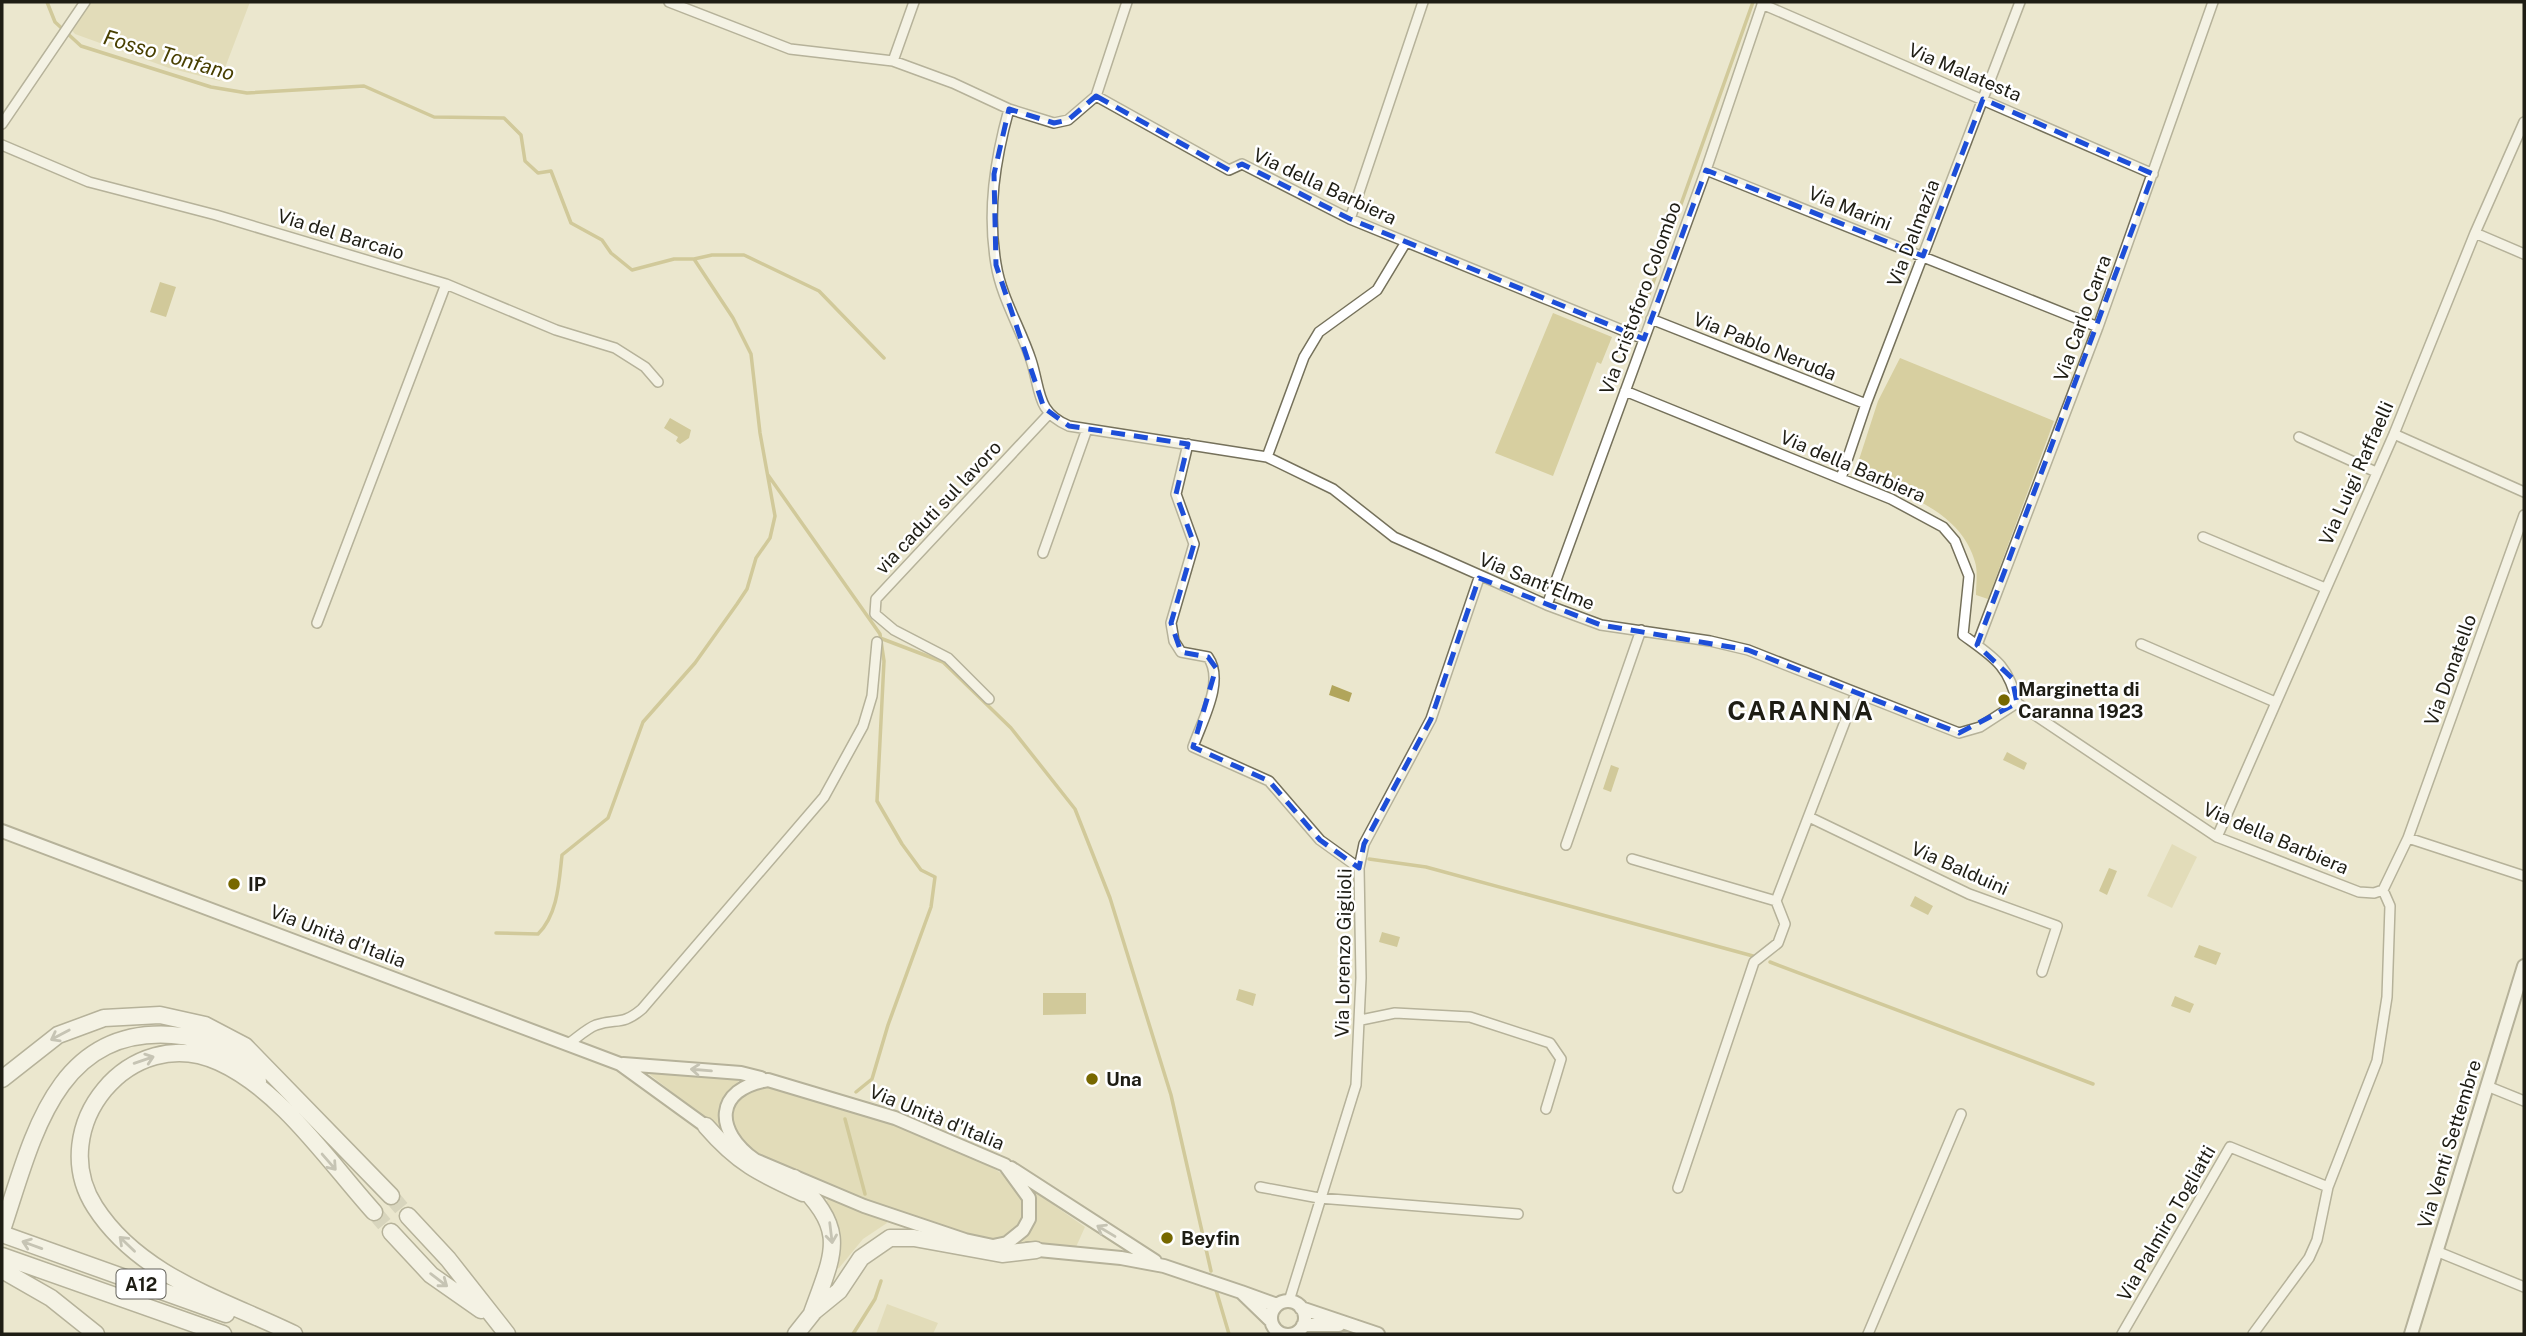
<svg xmlns="http://www.w3.org/2000/svg" width="2526" height="1336" viewBox="0 0 2526 1336" font-family="'Public Sans',sans-serif">
	<style>
		.green { fill: #d7cfa0 }
		.water { fill: #b1a55b }
		.lines { fill: none; stroke-linecap: round; stroke-linejoin: round }
		.stream { stroke: #b1a55b; stroke-width: 3.5 }
		.highway-tunnel { stroke: #c2bfa9; stroke-width: 16; stroke-dasharray: 16 8; stroke-linecap: butt }
		.street-casing { stroke: #75715b; stroke-width: 12 }
		.secondary-casing { stroke: #75715b; stroke-width: 16 }
		.highway-casing { stroke: #75715b; stroke-width: 19 }
		.street { stroke: #fff; stroke-width: 9 }
		.secondary { stroke: #fff; stroke-width: 12 }
		.highway { stroke: #fff; stroke-width: 16 }
		.oneway { stroke: #9a9995 }
		.marked { fill: none; stroke: #1d4ed8; stroke-width: 5; stroke-dasharray: 14 9; stroke-linejoin: round }
		.poi-dot { fill: #776800; stroke: #fff; stroke-width: 2.5 }
		.labels { text-anchor: middle; dominant-baseline: central; stroke-width: 5; stroke-linejoin: round; paint-order: stroke }
		.shield { fill: #fff; stroke: #62615a; stroke-width: 2 }
		.shield-label { font-size: 18px; font-weight: bold; fill: #1e1d14 }
		.street-label { font-size: 19px; fill: #1e1d14; stroke: #fff }
		.poi-label { font-size: 19px; font-weight: bold; fill: #1e1d14; stroke: #fff; text-anchor: start }
		.water-label { font-size: 21px; font-style: italic; fill: #483f01; stroke: #fff }
		.district-label { font-size: 26px; font-weight: bold; letter-spacing: 2px; fill: #1e1d14; stroke: #fff }
	</style>
	<rect width="100%" height="100%" fill="#ebe7ce"/>
	<path class="green" d="M89,2h161l-30,79 -51,-13 -94,-34 -5,-6z
		M1553,313l59,24 -11,27 -4,-2 -44,114 -58,-23z
		M1900,358l154,63 -66,178 -12,-4c0,-10 2,-24 -1,-33 -14,-52 -76,-70 -120,-90l23,-71z
		M2172,844l25,13 -25,51 -25,-12z
		M648,1073l92,6c-13,16 -22,31 -19,52z
		M762,1086c62,7 180,52 234,84 15,9 38,34 26,52 -6,9 -19,19 -30,18 -50,-4 -101,-30 -147,-48 -22,-8 -48,-15 -69,-27 -14,-8 -31,-19 -39,-34 -9,-16 -3,-26 6,-39z
		M1025,1185l60,42 -9,20 -72,-1 31,-31 -1,-14z
		M830,1196l55,21 2,6 -24,16 -24,29 -4,1 -11,-65z
		M887,1304l51,19 -5,11h-57z"/>
	<path class="water" d="M160,282l16,5 -10,30 -16,-5z
		M670,418l21,12 -2,8 -9,6 -4,-3 2,-4 -14,-9z
		M1332,685l20,8 -3,9 -20,-7z
		M2007,752l20,11 -3,7 -21,-10z
		M1611,765l8,3 -8,24 -8,-3z
		M2109,868l8,3 -10,24 -8,-4z
		M1915,896l18,10 -5,9 -18,-9z
		M1382,932l18,5 -3,10 -18,-5z
		M2199,945l22,8 -5,12 -22,-8z
		M1239,989l17,5 -3,12 -17,-6z
		M1043,993h43v21l-43,1z
		M2175,996l19,8 -4,9 -19,-7z"/>
	<g class="lines">
		<path class="stream" d="M47,2l8,20 26,24 130,41 36,6 117,-7 70,31 70,1 17,17 4,26 13,12 13,-2 20,52 31,17 9,13 21,17 42,-11h20l39,59 18,36 9,79 15,83 -5,22 -14,20 -9,31 -10,15 -42,59 -52,59 -35,96 -46,37c-3,27 -4,59 -24,79l-42,-1
			M694,259l18,-4h32l75,36 65,67
			M1638,325l115,-323
			M768,475l112,159 4,27 -7,140 25,43 19,26 14,7 -4,30 -43,118 -16,54 -16,13
			M880,638l63,24 68,66 64,81 35,89 61,197 40,176
			M1369,859l57,8 327,89
			M1770,962l323,122
			M845,1119l20,75
			M1216,1290l13,44
			M853,1334l22,-35 6,-18"/>
		<path class="highway-tunnel" d="M391,1196l17,20
			M374,1212l17,20"/>
		<g class="street-casing">
			<path id="street" d="M669,2l121,47 103,12 60,22 56,26 45,14 14,-3 28,-24 133,74 13,-6 108,55 294,120
				M1762,4l391,170
				M893,61l21,-59
				M1096,96l31,-94
				M1009,109c-14,51 -22,102 -13,155 5,33 25,65 35,96 10,31 5,52 38,66l198,31 66,32 61,48 153,68 54,20 109,16 38,9 211,83 21,-6 37,-24
				M2,124l83,-122
				M2,145l87,37 127,33 230,69 110,46 59,18 30,19 13,15
				M1706,170l392,157
				M1350,219l73,-217
				M2475,233l49,21
				M1651,319l215,85
				M1625,391l266,108 52,28 12,14 14,35 -6,59c30,22 46,30 54,68l200,134 142,55 15,1 9,-3 25,-52 116,38
				M2394,434l130,58
				M2299,437l77,35
				M1188,444l-12,50 18,50 -23,79 3,18 7,11 27,5c17,24 -6,64 -15,90l76,34 51,59 39,28
				M1267,457l37,-100 15,-25 58,-42 29,-48
				M1841,478l25,-74 154,-402
				M2203,537l122,51
				M1043,553l44,-124
				M1547,605l159,-435 57,-168
				M317,623l129,-339
				M2141,644l134,58
				M1977,645l121,-318 115,-325
				M989,699l-41,-41 -54,-28 -19,-16 1,-15 172,-184
				M1809,817l160,77 88,32 -15,46
				M2217,837l177,-403 81,-201 49,-111
				M2408,838l116,-323
				M1566,845l75,-215
				M1632,859l144,42
				M1361,1020l34,-7 75,4 80,26 11,16 -15,50
				M568,1044c9,-6 18,-15 28,-19 21,-7 26,1 46,-16l182,-212 39,-71 9,-30 5,-54
				M2487,1086l37,15
				M1260,1187l59,11 199,16
				M1678,1188l76,-226 24,-19 7,-19 -9,-23 80,-208
				M2436,1251l88,36
				M1289,1301l67,-216 5,-107 -2,-110 5,-24 67,-125 48,-141
				M1275,1334v-5
				M1868,1334l93,-220
				M2122,1334l108,-187 98,40
				M2253,1334l56,-76 8,-18 11,-53 49,-126 10,-64 3,-91 -7,-16"/>
		</g>
		<g class="secondary-casing">
			<path id="secondary" d="M2,831l618,233 91,66
				M623,1064l118,9 20,5
				M768,1080l127,38 110,47 24,33v21l-6,11 -16,13 -14,3 -28,-6 -101,-34 -109,-46c-41,-29 -41,-71 13,-80z
				M1011,1168l144,93
				M1028,1249l93,9 43,8 77,26
				M1271 1318a17 17 0 1 1 34 0a17 17 0 1 1-34 0Z
				M1301,1308l77,26
				M1271,1321l-30,-29 36,13
				M1303,1325h36
				M2411,1334l113,-368"/>
		</g>
		<g class="highway-casing">
			<path id="highway" d="M2,1079l56,-44 46,-17 56,-3 45,10 40,21 146,150
				M706,1126c32,37 53,47 97,67
				M794,1178c53,53 42,69 18,135
				M408,1216l40,43 59,75
				M2,1230c30,-89 52,-203 170,-195 36,2 64,18 86,46
				M391,1232l40,43 50,35
				M2,1234l224,80
				M2,1256l221,78
				M2,1270l49,28 45,36
				M812,1313l27,-22 22,-33 29,-20h24l88,16 34,-4
				M294,1334c-70,-34 -154,-57 -199,-127 -51,-79 35,-186 124,-145 62,28 110,100 155,150
				M796,1334l23,-29"/>
		</g>
		<use href="#street" class="street"/>
		<use href="#secondary" class="secondary"/>
		<use href="#highway" class="highway"/>
	</g>
	<defs><path id="oneway-shaft" d="M-6 0H5M1.5-3L5.5 0L1.5 3" fill="none" stroke-width="1.6" stroke-linecap="round" stroke-linejoin="round" transform="scale(1.75)"/></defs>
	<g class="oneway">
		<use href="#oneway-shaft" transform="translate(60 1035) rotate(152)"/>
		<use href="#oneway-shaft" transform="translate(144 1060) rotate(-19)"/>
		<use href="#oneway-shaft" transform="translate(701 1070) rotate(-175)"/>
		<use href="#oneway-shaft" transform="translate(329 1162) rotate(49)"/>
		<use href="#oneway-shaft" transform="translate(1106 1231) rotate(-149)"/>
		<use href="#oneway-shaft" transform="translate(831 1233) rotate(83)"/>
		<use href="#oneway-shaft" transform="translate(127 1244) rotate(-136)"/>
		<use href="#oneway-shaft" transform="translate(32 1245) rotate(-160)"/>
		<use href="#oneway-shaft" transform="translate(439 1280) rotate(37)"/>
	</g>
	<path d="M0 0H2526V1336H0ZM1096,96l133,74 13,-6 108,55 294,120 62,-169 217,86 60,-157 170,75 -176,471 35,33 5,25 -58,30 -211,-83 -147,-25 -122,-47 -48,141 -67,125 -5,24 -39,-28 -51,-59 -76,-34 23,-79 -8,-11 -27,-5 -10,-29 23,-79 -18,-50 12,-50 -119,-18 -25,-18 -48,-143 -2,-91 15,-65 45,14 14,-3z" fill="#ebe7ce" fill-opacity=".55" fill-rule="evenodd"/>
	<path class="marked" d="M1096,96l133,74 13,-6 108,55 294,120 62,-169 217,86 60,-157 170,75 -176,471 35,33 5,25 -58,30 -211,-83 -147,-25 -122,-47 -48,141 -67,125 -5,24 -39,-28 -51,-59 -76,-34 23,-79 -8,-11 -27,-5 -10,-29 23,-79 -18,-50 12,-50 -119,-18 -25,-18 -48,-143 -2,-91 15,-65 45,14 14,-3z"/>
	<g class="poi-dot">
		<circle cx="2004" cy="700" r="7"/>
		<circle cx="234" cy="884" r="7"/>
		<circle cx="1092" cy="1079" r="7"/>
		<circle cx="1167" cy="1238" r="7"/>
	</g>
	<g class="labels">
		<rect class="shield" x="116.5" y="1269.5" width="49" height="29" rx="5"/>
		<g class="shield-label">
			<text x="141" y="1284">A12</text>
		</g>
		<g class="street-label">
			<text transform="translate(1965 72) rotate(23)">Via Malatesta</text>
			<text transform="translate(1325 186) rotate(25)">Via della Barbiera</text>
			<text transform="translate(1850 208) rotate(22)">Via Marini</text>
			<text transform="translate(1913 233) rotate(-69)">Via Dalmazia</text>
			<text transform="translate(341 234) rotate(17)">Via del Barcaio</text>
			<text transform="translate(1640 298) rotate(-70)">Via Cristoforo Colombo</text>
			<text transform="translate(2082 318) rotate(-70)">Via Carlo Carra</text>
			<text transform="translate(1765 346) rotate(22)">Via Pablo Neruda</text>
			<text transform="translate(1853 466) rotate(23)">Via della Barbiera</text>
			<text transform="translate(2356 473) rotate(-66)">Via Luigi Raffaelli</text>
			<text transform="translate(938 507) rotate(-47)">via caduti sul lavoro</text>
			<text transform="translate(1537 581) rotate(22)">Via Sant'Elme</text>
			<text transform="translate(2450 670) rotate(-70)">Via Donatello</text>
			<text transform="translate(2276 838) rotate(23)">Via della Barbiera</text>
			<text transform="translate(1960 868) rotate(24)">Via Balduini</text>
			<text transform="translate(338 936) rotate(21)">Via Unità d'Italia</text>
			<text transform="translate(1343 953) rotate(-89)">Via Lorenzo Giglioli</text>
			<text transform="translate(937 1117) rotate(22)">Via Unità d'Italia</text>
			<text transform="translate(2449 1144) rotate(-73)">Via Venti Settembre</text>
			<text transform="translate(2166 1223) rotate(-60)">Via Palmiro Togliatti</text>
		</g>
		<g class="poi-label">
			<text x="2018" y="689">Marginetta di<tspan x="2018" dy="22">Caranna 1923</tspan></text>
			<text x="248" y="884">IP</text>
			<text x="1106" y="1079">Una</text>
			<text x="1181" y="1238">Beyfin</text>
		</g>
		<g class="water-label">
			<text transform="translate(169 55) rotate(16)">Fosso Tonfano</text>
		</g>
		<g class="district-label">
			<text x="1801" y="710">CARANNA</text>
		</g>
	</g>
	<rect width="2526" height="1336" fill="none" stroke="#1e1d14" stroke-width="7"/>
</svg>
